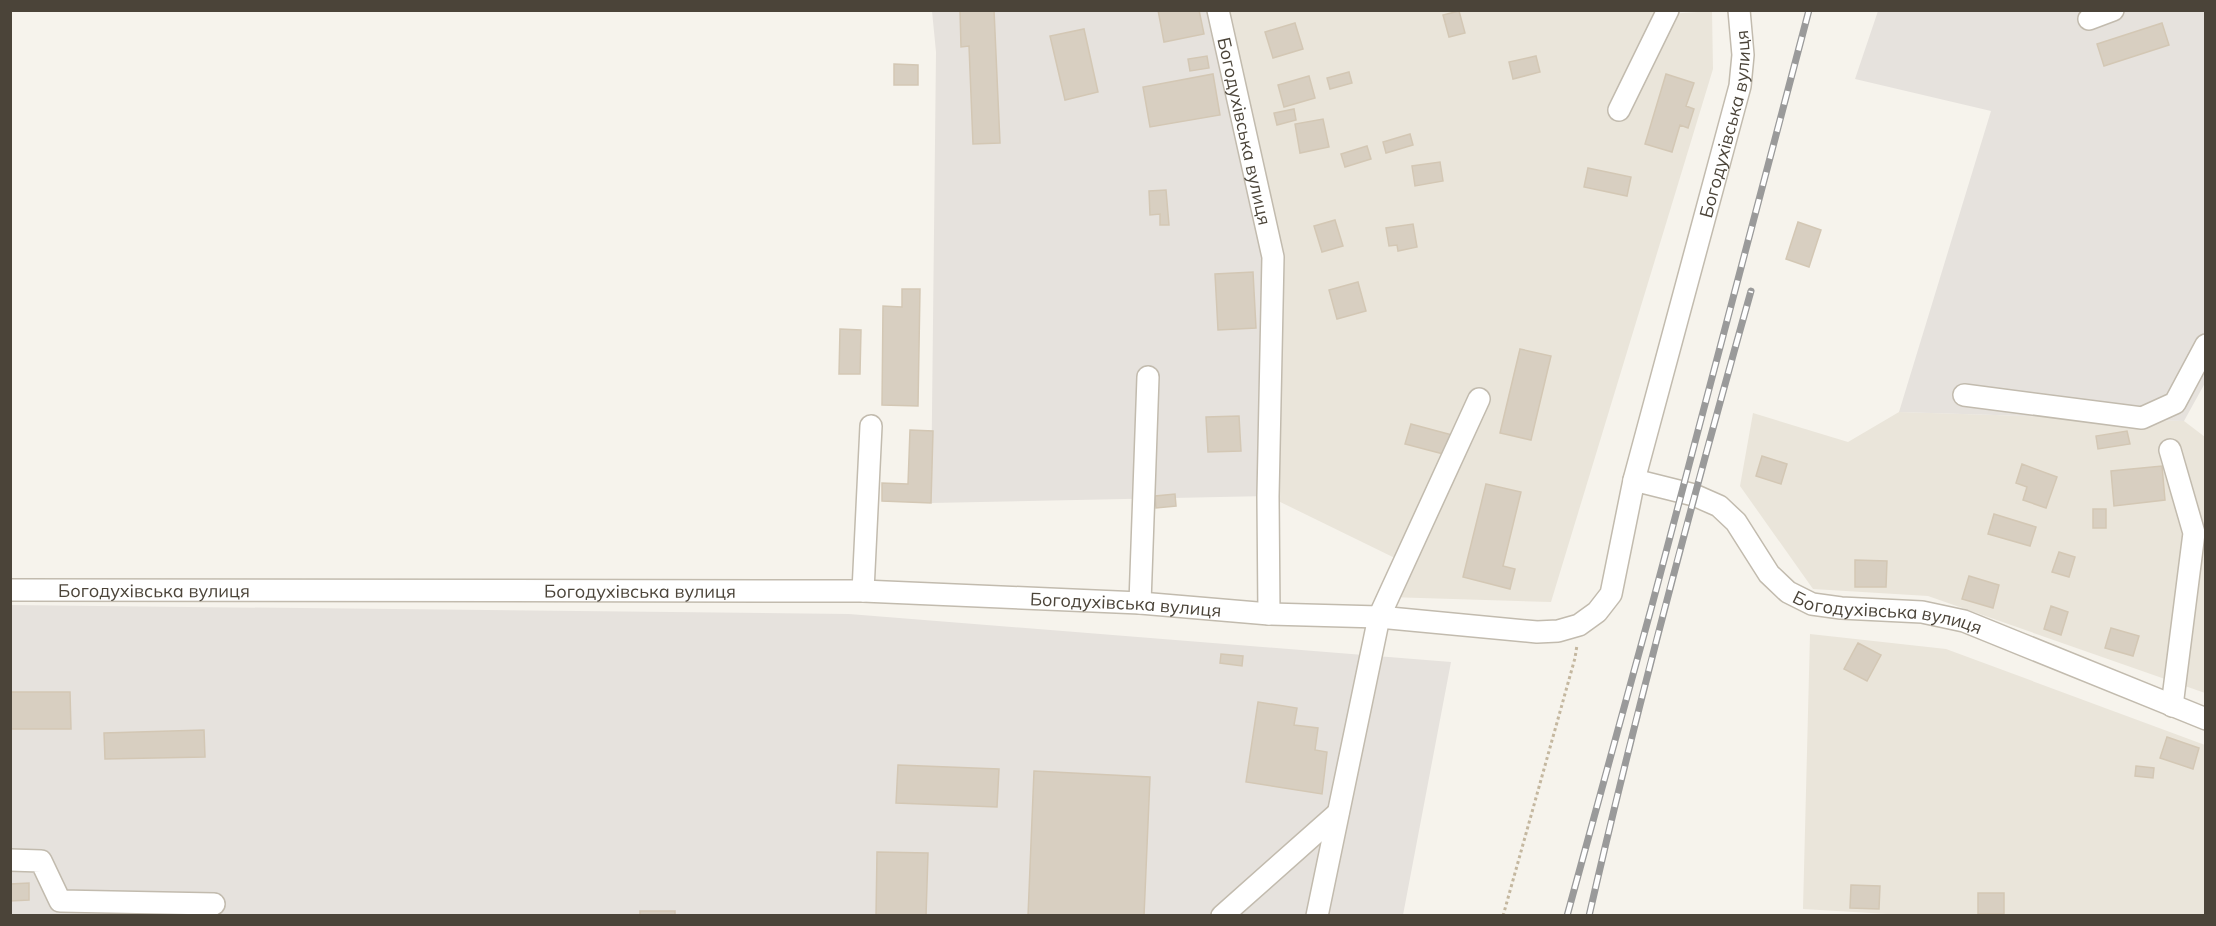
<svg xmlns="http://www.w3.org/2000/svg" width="2216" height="926" viewBox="0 0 2216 926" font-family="Mulish,sans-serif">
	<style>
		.residential { fill: #eae5da }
		.industrial { fill: #e6e2dd }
		.building { fill: #d8cfc1; stroke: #d3c7b4; stroke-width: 1.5 }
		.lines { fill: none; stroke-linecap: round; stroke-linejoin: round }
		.minor-casing { stroke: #c2bbae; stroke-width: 24 }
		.path { stroke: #c4b79f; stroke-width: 3; stroke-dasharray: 3 3; stroke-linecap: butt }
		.minor { stroke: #fff; stroke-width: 21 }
		.rail-casing { stroke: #9a9a9a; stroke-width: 7 }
		.rail { stroke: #fff; stroke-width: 4.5; stroke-dasharray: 14; stroke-linecap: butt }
		.labels { text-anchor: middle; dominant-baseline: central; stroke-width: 4.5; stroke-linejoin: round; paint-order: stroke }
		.street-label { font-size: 18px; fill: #4b4439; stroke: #fff }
	</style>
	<rect width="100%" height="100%" fill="#f6f3ec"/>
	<path class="residential" d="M1218,11h450v3l44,-3 1,58 -162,533 -163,-5 15,-35 -135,-66z
		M1899,412l285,9 21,16v256l-277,-97 -115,-7 -73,-103 13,-73 95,29z
		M1810,634l136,15 259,96v170l-284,1 -118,-7z"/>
	<path class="industrial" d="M932,11h286l55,246 -5,239 -337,7 5,-451z
		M1878,11h327v372l-21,38 -285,-9 92,-301 -136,-32z
		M10,605l839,9 602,48 -48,253 -1392,1z"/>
	<path class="building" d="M960,10h34l6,133 -27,1 -4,-98 -8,1z
		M1158,10h41l5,24 -40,8z
		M1459,11l6,22 -16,4 -6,-22z
		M1295,23l8,26 -30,9 -8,-26z
		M2162,23l7,22 -65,21 -7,-22z
		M1084,29l14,63 -33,8 -15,-64z
		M1207,56l2,12 -19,3 -2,-12z
		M1536,56l4,16 -27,7 -4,-17z
		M894,64l24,1v20h-24z
		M1349,72l3,11 -22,6 -3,-11z
		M1213,74l7,41 -70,12 -7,-40z
		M1666,74l28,9 -8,23 8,3 -6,19 -8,-3 -8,27 -27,-8z
		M1309,76l6,22 -31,9 -6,-22z
		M1294,109l2,11 -19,5 -3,-12z
		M1323,119l6,28 -29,6 -5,-29z
		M1410,134l3,11 -27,8 -3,-11z
		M1367,146l4,13 -26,8 -4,-13z
		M1440,162l3,19 -28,5 -3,-20z
		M1588,168l43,9 -4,19 -43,-9z
		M1166,190l3,35h-9v-11l-10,1 -1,-24z
		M1335,220l8,26 -21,6 -8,-26z
		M1798,222l23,8 -12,37 -23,-8z
		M1413,224l4,23 -19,4 -1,-6 -8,1 -3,-18z
		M1253,272l3,56 -38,2 -3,-56z
		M1358,282l8,29 -29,8 -8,-29z
		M902,289h18l-2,117 -36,-1 1,-99 19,1z
		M840,329l21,1 -1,44h-21z
		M1520,349l31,7 -20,84 -31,-7z
		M1239,416l2,35 -33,1 -2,-35z
		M1411,424l45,12 -5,20 -46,-12z
		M910,430l23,1 -2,72 -49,-2v-18l26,1z
		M2127,431l3,13 -32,5 -2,-13z
		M1762,456l25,8 -6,20 -25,-8z
		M2022,464l35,13 -11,31 -23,-8 4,-13 -11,-4z
		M2162,466l3,34 -51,6 -3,-35z
		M1486,484l35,8 -18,74 12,3 -5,20 -47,-12z
		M1175,494l1,12 -20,2 -1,-12z
		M2093,509h13v19h-13z
		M1994,514l42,13 -6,19 -42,-12z
		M2059,552l16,5 -6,20 -17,-5z
		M1855,560l32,1 -1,26h-31z
		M1969,576l30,9 -6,23 -31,-9z
		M2051,606l17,6 -7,23 -17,-6z
		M2111,628l28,8 -6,20 -28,-8z
		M1858,643l23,12 -14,26 -23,-12z
		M1221,654l22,2 -1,10 -22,-3z
		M10,692h60l1,37h-61z
		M1258,702l39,6 -3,17 24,3 -3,22 12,2 -5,42 -76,-12z
		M204,730l1,27 -100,2 -1,-26z
		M2167,737l32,11 -6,21 -33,-11z
		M898,765l101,4 -2,38 -101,-4z
		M2136,766l18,2 -1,10 -18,-2z
		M1034,771l116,6 -6,139h-116z
		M877,852l51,1 -2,63h-50z
		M29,883v17l-19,1v-17z
		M1851,885l29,1 -1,23 -29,-1z
		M1978,893h26v21h-26z
		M640,911h35v5h-35z"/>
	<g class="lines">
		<g class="minor-casing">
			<g id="minor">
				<path id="s1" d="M1218,10l55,247 -5,239 1,118"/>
				<path d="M2089,19l24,-9"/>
				<path d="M1619,110l49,-100"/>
				<path d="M1964,395l178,23 33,-15 31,-58"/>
				<path d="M2170,450l24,83 -22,173"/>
				<path id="s2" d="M1634,480l106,-394 3,-31 -4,-45"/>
				<path id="s3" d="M10,590l853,1 277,12 129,11 110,3 158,15 21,-1 21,-6 18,-13 14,-18 23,-114 60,15 25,11 17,16 33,52 19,18 24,12 29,4 81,4 42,9 242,98"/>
				<path d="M863,591l8,-165"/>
				<path d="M1140,603l8,-226"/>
				<path d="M10,860l31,1 19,40 154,3"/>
				<path d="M1222,916l116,-103"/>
				<path d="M1317,916l62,-299 100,-218"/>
			</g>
		</g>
		<path class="path" d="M1503,916l72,-258 2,-13"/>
		<use href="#minor" class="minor"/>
		<g class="rail-casing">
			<path id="rail" d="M1567,916l84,-307 158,-599
				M1589,916c48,-210 104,-418 162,-625"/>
		</g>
		<use href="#rail" class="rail"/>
	</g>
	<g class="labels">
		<g class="street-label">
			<text stroke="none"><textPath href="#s2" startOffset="368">Богодухівська вулиця</textPath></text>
			<text stroke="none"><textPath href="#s1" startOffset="124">Богодухівська вулиця</textPath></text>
			<text stroke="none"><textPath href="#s3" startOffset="144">Богодухівська вулиця</textPath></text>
			<text stroke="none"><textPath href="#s3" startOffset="630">Богодухівська вулиця</textPath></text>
			<text stroke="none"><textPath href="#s3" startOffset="1116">Богодухівська вулиця</textPath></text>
			<text stroke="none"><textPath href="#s3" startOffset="2036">Богодухівська вулиця</textPath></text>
		</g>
	</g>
	<rect width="2216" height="926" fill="none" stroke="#4b4439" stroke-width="24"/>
</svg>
